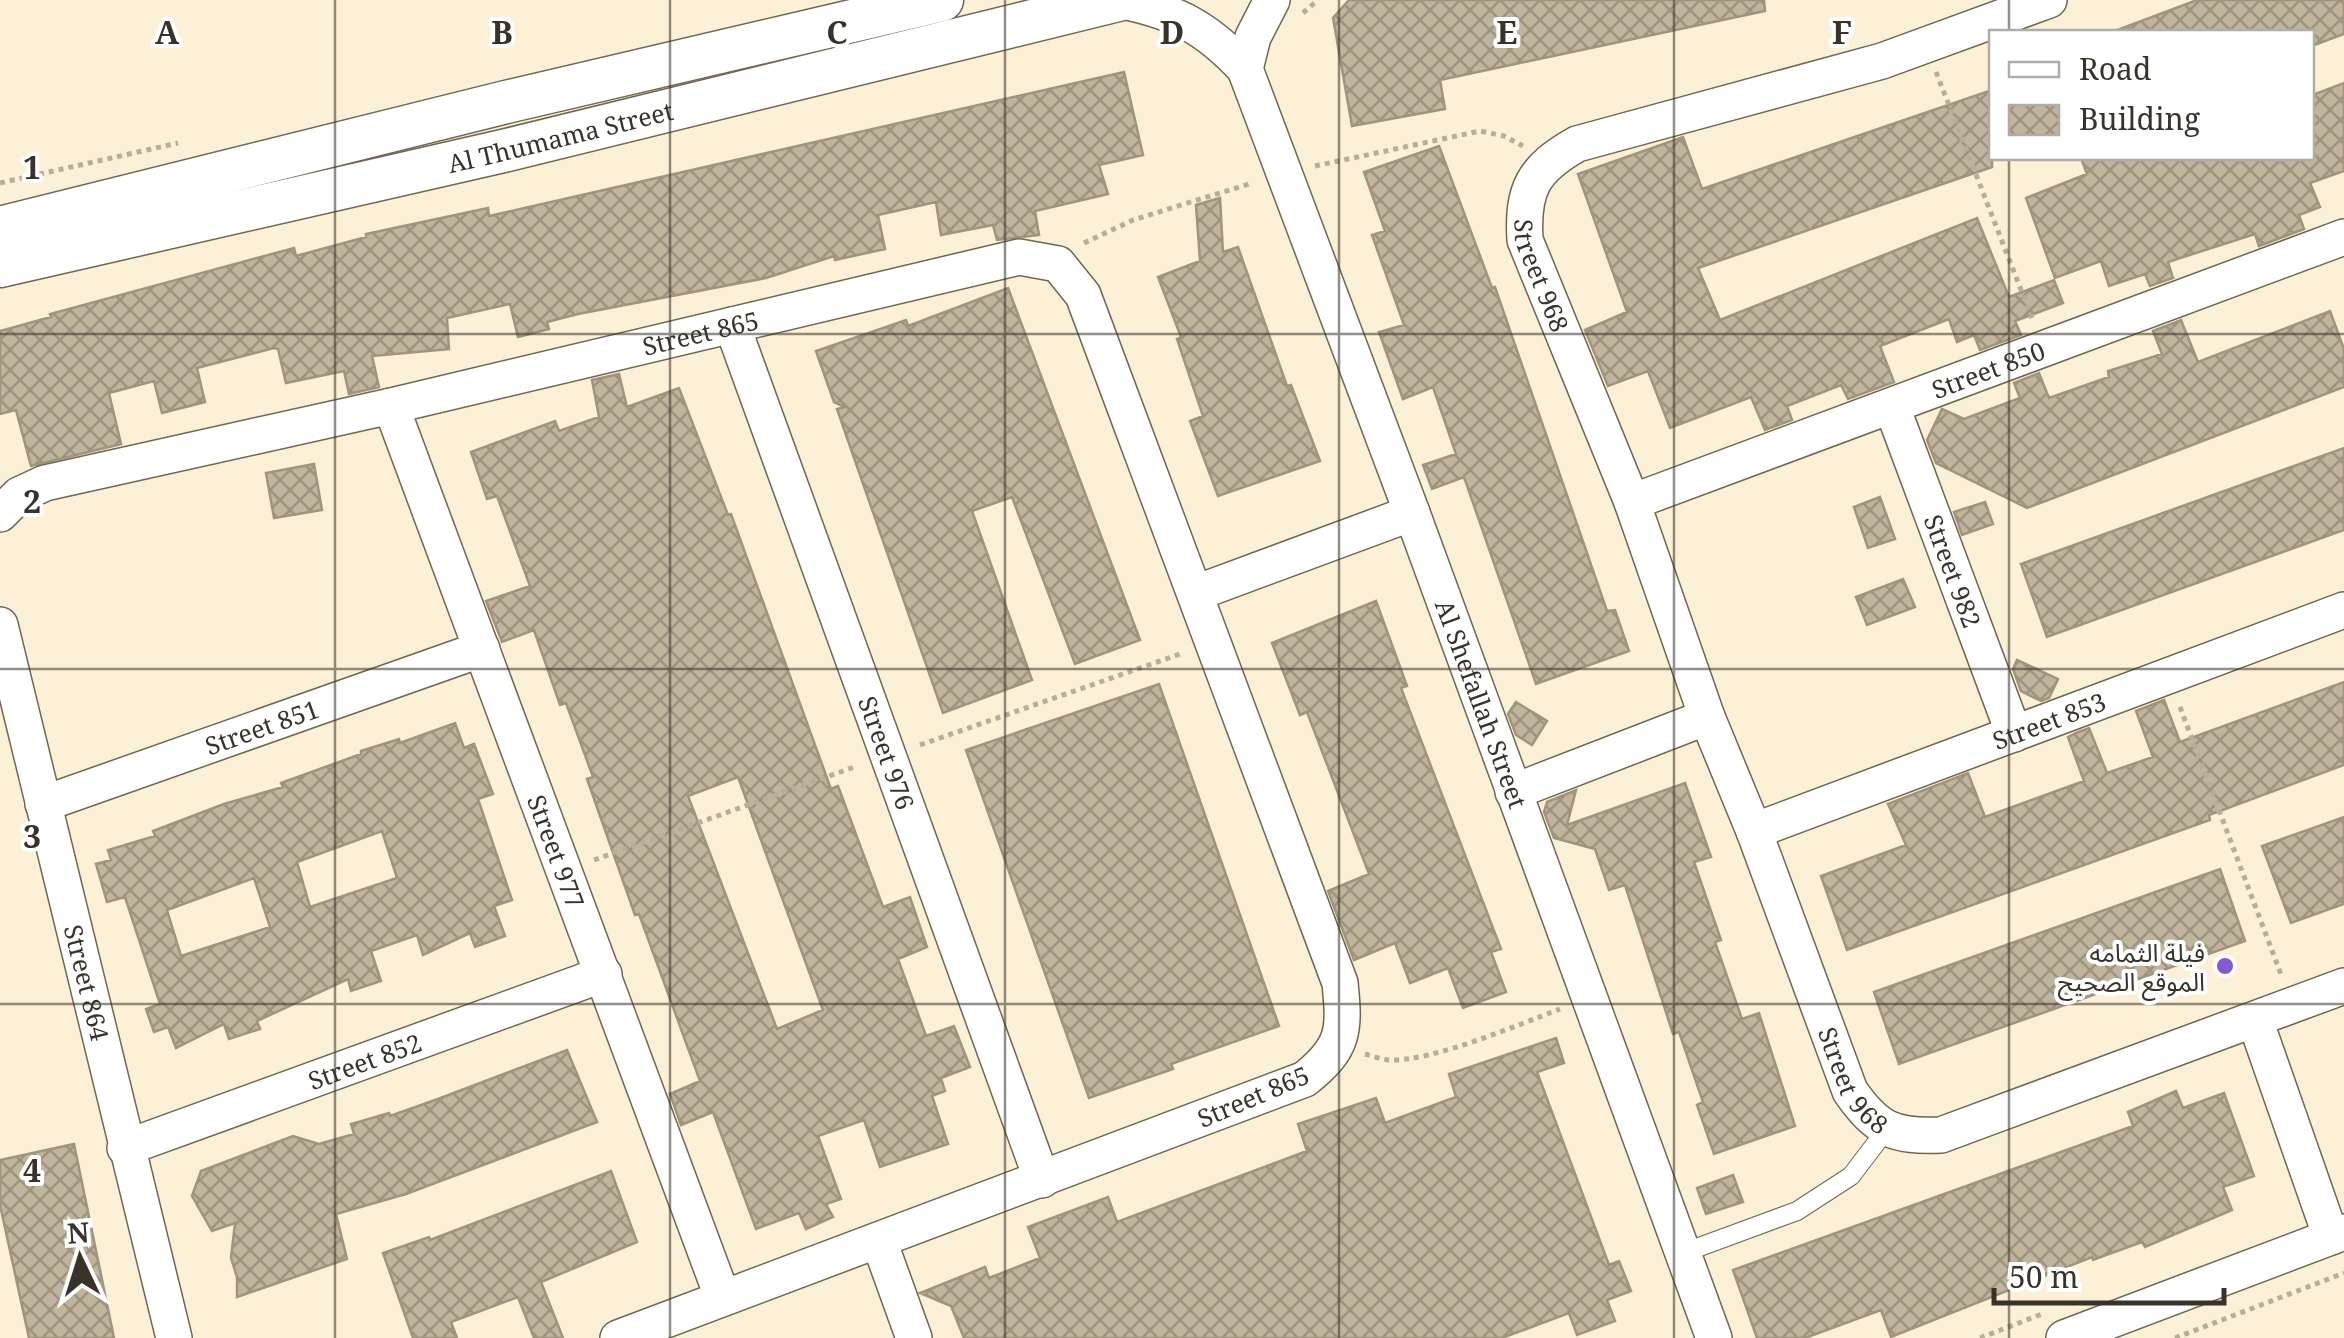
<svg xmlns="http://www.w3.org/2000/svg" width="2344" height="1338" viewBox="0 0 2344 1338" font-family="'Noto Serif','Noto Sans Arabic',serif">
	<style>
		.building { fill: url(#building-cross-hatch); stroke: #a0947e; stroke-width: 2.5; fill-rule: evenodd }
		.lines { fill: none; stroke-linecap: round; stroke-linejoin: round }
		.service-casing { stroke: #716651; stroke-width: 20 }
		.minor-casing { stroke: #716651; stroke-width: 38 }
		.tertiary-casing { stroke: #716651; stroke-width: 45 }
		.path { stroke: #b7ad9a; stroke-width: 5; stroke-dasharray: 5 5; stroke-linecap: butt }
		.service { stroke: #fff; stroke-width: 18 }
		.minor { stroke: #fff; stroke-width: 35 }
		.tertiary { stroke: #fff; stroke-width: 42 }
		.grid { fill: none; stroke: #38332a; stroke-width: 2.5; stroke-opacity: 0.55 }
		.poi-dot { fill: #815ad4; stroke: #fff; stroke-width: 4 }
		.labels { text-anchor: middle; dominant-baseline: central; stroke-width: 8; stroke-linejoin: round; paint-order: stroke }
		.street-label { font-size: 25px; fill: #38332a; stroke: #fff }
		.poi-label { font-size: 25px; fill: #38332a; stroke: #fff; text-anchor: end }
		.grid-label { font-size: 32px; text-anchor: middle; font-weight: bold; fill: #38332a; stroke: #fff; stroke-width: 8; stroke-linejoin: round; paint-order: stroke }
	</style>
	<defs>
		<pattern id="building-cross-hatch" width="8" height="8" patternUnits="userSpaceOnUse" patternTransform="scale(2.5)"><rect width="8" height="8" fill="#c0b49d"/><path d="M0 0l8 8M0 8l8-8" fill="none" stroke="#9d9380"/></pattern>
	</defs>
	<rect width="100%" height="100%" fill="#fcf0d7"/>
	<path class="building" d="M1349,0h415l1,11 -325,69 5,29 -93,17 -19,-108z
		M2197,0h147v34l-32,12v-14h-195v-2z
		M1124,72l19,83 -44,10 9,29 -73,17 4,24 -42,5 -4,-15 -52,10 -5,-33 -58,13 7,34 -50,11 -1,-4 -68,22 -188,36 -31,8 2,7 -31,8 -8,-33 -63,14 2,31 -77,7 7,31 -30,7 -5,-23 -58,12 -8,-34 -4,-1 -77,20 8,34 -43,11 -8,-32 -45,12 12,51 -90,22 -15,-56 -16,4v-83l51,-14 -1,-3 244,-66 2,8 70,-19v-3l122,-26 1,8z
		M2344,83v88l-34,12 10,24 -21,8 5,14 -45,17 -4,-12 -87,28 5,16 -23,8 -5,-12 -36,12 -8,-25 -46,17 -29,-80 61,-24 -6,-16h231v-63z
		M1992,90v77l-294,101 22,52 257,-102 32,79 45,-17 9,23 -48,18 6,14 -41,15 -6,-15 -17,7 -8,-23 -69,27 14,36 -46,17 -7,-14 -54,21 5,14 -27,10 -14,-33 -81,31 -22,-57 -40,15 -23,-56 42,-18 -49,-138 105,-37 19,52z
		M1439,146l53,142 3,-1 112,324 8,-1 14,41 -93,33 -72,-207 -32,12 -9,-24 33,-11 -23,-67 -30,12 -24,-67 25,-7 -32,-90 13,-4 -21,-59z
		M1220,198l3,54 15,-5 49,139 4,-1 29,76 -102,35 -28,-75 13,-5 -26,-77 4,-2 -23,-60 42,-16 -4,-56z
		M1008,288l132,352 -65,24 -63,-167 -40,14 60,169 -89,33 -106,-304 7,-2 -10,-5 -18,-51 90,-31 2,6z
		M2330,311l14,38v38l-317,121 -91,-45 -9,-23 15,-31 22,10 56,-21 -6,-15 25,-10 10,25 60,-21 -1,-6 54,-17 -9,-23 28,-11 17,42z
		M619,374l8,33 52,-19 49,127 3,-1 100,275 7,-3 45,121 27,-10 17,50 -29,12 28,77 28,-10 16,41 -29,11 4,13 -13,5 16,48 -68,23 -16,-47 -46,16 23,63 -15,5 7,13 -27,12 -7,-16 -43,16 -43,-117 -32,13 -11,-31 30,-13 -61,-167 -4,1 -48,-136 6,-2 -27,-74 -6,2 -26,-75 -32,12 -16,-41 44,-15 -33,-90 -10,3 -16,-47 84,-31 4,10 40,-14 -7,-37zM738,777l85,233 -46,19 -89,-233z
		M2344,448v82l-297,107 -26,-73z
		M314,464l8,46 -48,8 -8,-45z
		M1880,497l15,42 -27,9 -14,-41z
		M1985,502l8,22 -31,11 -8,-23z
		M1903,579l12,28 -48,18 -11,-28z
		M1376,601l31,85 -6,2 100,261 -10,3 15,40 -43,16 -15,-40 -38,15 -15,-40 -41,17 -26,-69 41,-17 -62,-162 -7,3 -28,-72z
		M2017,660l41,19 -9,19 -8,3 -20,-10 -8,-22z
		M2344,682v83l-135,50 1,5 -363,130 -26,-74 85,-31 -18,-41 80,-31 17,44 99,-36 -16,-44 8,-4 13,-5 18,45 46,-16 -17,-46 28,-11 16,42z
		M1159,684l120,342 -108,38 2,5 -84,29 -123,-348z
		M1516,702l31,19 -15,24 -16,-10 -8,-21z
		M455,723l9,25 10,-4 19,50 -15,5 34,101 -18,6 11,30 -30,11 -5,-14 -47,22 -6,-20 -46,16 10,30 -30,10 -3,-12 -91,42 3,8 -31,10 -5,-15 -48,24 -8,-21 -14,5 -8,-23 14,-5 -35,-107 -18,5 -11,-38 15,-4 -3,-10 47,-14 -2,-5 71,-27 59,-17 -2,-4 80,-29v-3l38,-12 1,4zM382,831l15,47 -87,29 -13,-45zM254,878l16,49 -89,29 -14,-46z
		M1685,783l26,74 -17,5 27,78 -6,2 27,77 17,-6 36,113 -81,28 -17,-49 6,-3 -24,-70 -6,2 -48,-149 -16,5 -14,-41 -41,-11 -10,-26 3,-10 29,-12 -9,35z
		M2344,817v87l-53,19 -29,-77z
		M2220,869l25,72 -346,123 -25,-72z
		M1556,1038l8,25 -27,9 72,193 10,-4 12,30 -24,9 8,21 -38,14 -8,-22 -67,25h-538l-13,-32 -31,-13 65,-26 4,11 51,-20 -12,-31 80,-30 9,25 190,-71 -9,-27 78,-26 9,25 71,-26 -7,-23z
		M567,1050l30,72 -191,72 -70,20 11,45 -110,38v-20l-6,-19 4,-35 -23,8 -20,-35 9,-25 92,-35 26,8 35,-10 -3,-10 38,-11 1,3 48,-17z
		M2176,1091l7,17 41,-15 30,83 -31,11 9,23 -87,37 -3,-5 -49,18 -1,-3 -201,80 -10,-27 -76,28h-48l-24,-68 400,-144 -5,-14z
		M74,1144l40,194h-85l-29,-133v-45z
		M611,1171l26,71 -96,40 22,56h-29l-16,-41 -67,25 6,16h-44l-30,-85 46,-16 1,3z
		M1733,1175l10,27 -37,12 -9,-26z"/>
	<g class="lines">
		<g class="service-casing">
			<path id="service" d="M1683,1253l114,-42 54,-35 35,-46"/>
		</g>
		<g class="minor-casing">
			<g id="minor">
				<path id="s1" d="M1118,0c57,11 88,27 127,69l167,444 302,825"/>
				<path id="s2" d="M2049,0l-167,61 -305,83c-44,25 -55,45 -52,96l107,262 75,215 47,114 96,260c27,39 44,46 91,44l403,-149"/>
				<path d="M1245,69l8,-32 19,-37"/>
				<path id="s3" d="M732,325l310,855"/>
				<path id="s4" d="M391,406l331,890"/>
				<path id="s5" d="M1892,407l122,327"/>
				<path id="s6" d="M1632,502l712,-265"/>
				<path id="s7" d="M0,514l19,-19 26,-12 346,-77 628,-149 39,7 25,31 257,688c5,48 4,65 -35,96l-687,259"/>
				<path d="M1196,593l216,-80"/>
				<path id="s8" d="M0,625l174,713"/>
				<path d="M1513,792l194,-75"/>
				<path id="s9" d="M43,804l439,-155"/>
				<path id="s10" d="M1754,831l590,-221"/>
				<path d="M2255,1020l76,217"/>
				<path id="s11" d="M125,1148l479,-174"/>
				<path d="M879,1241l35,97"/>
				<path d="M2064,1338l280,-106"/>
			</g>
		</g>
		<g class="tertiary-casing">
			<g id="tertiary">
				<path d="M0,228l506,-126 436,-102"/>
				<path id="s12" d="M0,266l503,-115 615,-151"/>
			</g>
		</g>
		<path class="path" d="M1303,13l15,-13
			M1936,72l96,246
			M1315,166l165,-35 24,5 19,10
			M0,183l178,-40
			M1084,243l49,-23 119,-37
			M2180,707l102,270
			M920,745l263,-92
			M594,860l263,-94
			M1365,1054c7,2 15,5 23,6 44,2 129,-35 172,-51
			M1980,1338l62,-24
			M2175,1338l169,-65"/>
		<use href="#service" class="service"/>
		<use href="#minor" class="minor"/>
		<use href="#tertiary" class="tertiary"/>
	</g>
	<path class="grid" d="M335,0v1338M670,0v1338M1005,0v1338M1339,0v1338M1674,0v1338M2009,0v32M2009,158v1180M0,334h2344M0,669h2344M0,1004h2344"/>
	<circle class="poi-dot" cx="2225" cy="966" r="10"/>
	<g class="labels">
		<g class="street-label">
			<text stroke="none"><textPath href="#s12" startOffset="575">Al Thumama Street</textPath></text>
			<text stroke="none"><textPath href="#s2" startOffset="650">Street 968</textPath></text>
			<text stroke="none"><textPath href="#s7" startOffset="728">Street 865</textPath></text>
			<text stroke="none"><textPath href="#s6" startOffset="380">Street 850</textPath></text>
			<text stroke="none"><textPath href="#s5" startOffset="175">Street 982</textPath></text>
			<text stroke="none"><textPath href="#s1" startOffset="825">Al Shefallah Street</textPath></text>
			<text stroke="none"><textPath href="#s10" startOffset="315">Street 853</textPath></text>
			<text stroke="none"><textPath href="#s9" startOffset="232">Street 851</textPath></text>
			<text stroke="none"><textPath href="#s3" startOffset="455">Street 976</textPath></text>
			<text stroke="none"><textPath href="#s4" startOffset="475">Street 977</textPath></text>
			<text stroke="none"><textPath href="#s8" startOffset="368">Street 864</textPath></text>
			<text stroke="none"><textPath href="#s11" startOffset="255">Street 852</textPath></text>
			<text stroke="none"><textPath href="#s2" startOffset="1515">Street 968</textPath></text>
			<text transform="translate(1253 1096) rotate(-23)">Street 865</text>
		</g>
		<g class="poi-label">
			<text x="2205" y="952">فيلة الثمامه<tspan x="2205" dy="29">الموقع الصحيح</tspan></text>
		</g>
	</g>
	<g class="grid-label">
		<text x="167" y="44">A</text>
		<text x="502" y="44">B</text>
		<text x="837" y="44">C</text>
		<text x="1172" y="44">D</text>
		<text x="1507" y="44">E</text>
		<text x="1842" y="44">F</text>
		<text x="32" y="179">1</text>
		<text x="32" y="513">2</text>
		<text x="32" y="848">3</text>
		<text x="32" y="1182">4</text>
	</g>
	<rect x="1989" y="30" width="325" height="130" fill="#ffffff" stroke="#afadaa" stroke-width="2.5"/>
	<rect x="2009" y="62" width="50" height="15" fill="#ffffff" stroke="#afadaa" stroke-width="2.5"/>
	<text x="2079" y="80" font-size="30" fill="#38332a">Road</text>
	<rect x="2009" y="105" width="50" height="30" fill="url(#building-cross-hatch)" stroke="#afadaa" stroke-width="2.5"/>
	<text x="2079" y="130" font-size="30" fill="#38332a">Building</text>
	<g transform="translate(80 1258) rotate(356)" stroke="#ffffff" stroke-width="8" paint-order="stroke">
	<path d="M0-8L18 38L0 25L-18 38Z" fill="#38332a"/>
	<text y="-15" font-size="28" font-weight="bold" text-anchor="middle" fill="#38332a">N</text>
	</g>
	<path d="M1994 1288v15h230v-15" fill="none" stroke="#38332a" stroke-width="5"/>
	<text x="2009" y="1288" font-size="30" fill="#38332a" stroke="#ffffff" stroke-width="8" paint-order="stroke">50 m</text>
</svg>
